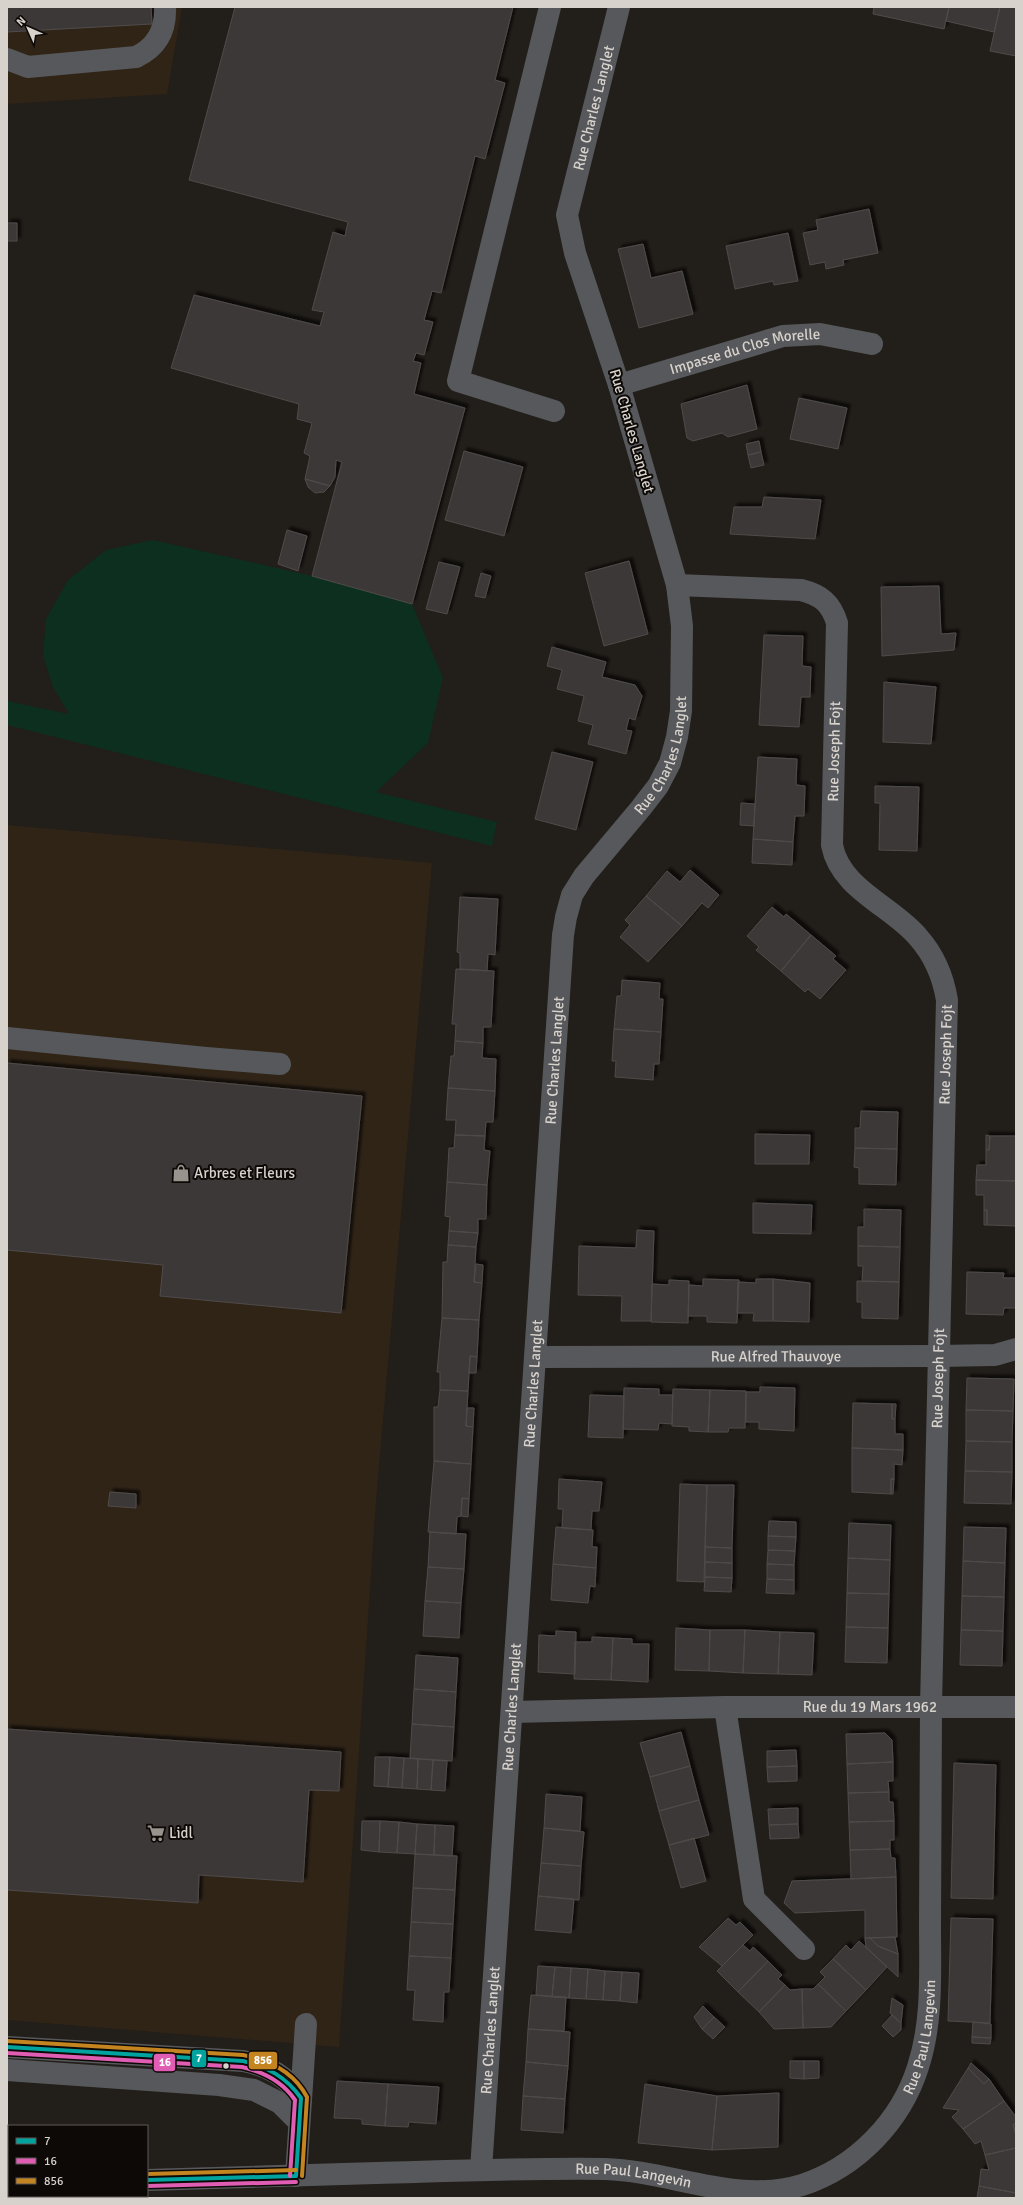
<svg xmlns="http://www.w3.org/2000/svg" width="1023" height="2205" viewBox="0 0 1023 2205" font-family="Signika,sans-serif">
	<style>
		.built { fill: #302417 }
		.park { fill: #0d2f1f }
		.building { fill: #3d3938; stroke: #4f4b4a; filter: url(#shadow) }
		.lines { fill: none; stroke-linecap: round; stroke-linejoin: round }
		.minor { stroke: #57585c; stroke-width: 22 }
		.bus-1-casing { stroke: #0c0906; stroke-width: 7 }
		.bus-2-casing { stroke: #0c0906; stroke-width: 7 }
		.bus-3-casing { stroke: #0c0906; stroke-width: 7 }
		.bus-1 { stroke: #00a39e; stroke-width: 4 }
		.bus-2 { stroke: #e05db4; stroke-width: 4 }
		.bus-3 { stroke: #c48420; stroke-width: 4 }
		.bus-dot { fill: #d8d2cc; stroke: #0c0906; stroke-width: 1.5 }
		.labels { text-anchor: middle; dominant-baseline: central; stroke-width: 4; stroke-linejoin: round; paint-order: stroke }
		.street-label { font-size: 15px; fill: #d8d2cc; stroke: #0c0906 }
		.poi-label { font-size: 15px; fill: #d8d2cc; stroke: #0c0906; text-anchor: start }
		.line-badge { stroke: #0c0906; stroke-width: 1.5 }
		.badge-label { font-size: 11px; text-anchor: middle; font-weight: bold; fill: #fff }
	</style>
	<defs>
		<filter id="shadow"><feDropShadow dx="3.5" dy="-3.5" stdDeviation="1" flood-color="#0009"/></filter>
	</defs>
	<rect width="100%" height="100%" fill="#221e19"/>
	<path class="built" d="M7,7h175l-15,87 -160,10z
		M7,825l425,38 -56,637 -37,547 -332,-27z"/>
	<path class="park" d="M153,540l159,36 100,28 31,74 -15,65 -52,49 121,30 -5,24 -485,-121v-24l62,13 -16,-27 -10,-31 3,-37 22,-39 38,-30z"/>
	<path class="building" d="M7,7h144l1,17 -145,8z
		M235,7h278l-18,73 10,3 -20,76 -10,-3 -34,137 -9,-2 -8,29 9,2 -9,33 -8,-2 -3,8 8,2 -7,31 51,14 -53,196 -100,-28 30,-114 -6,-2 -1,17 -5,9 -25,-7 5,-23 -6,-3 8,-30 -15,-4 2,-15 -128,-36 23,-73 126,31 4,-14 -12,-2 21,-78 12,4 3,-14 -159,-42z
		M874,7h75l-5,22 -71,-15z
		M949,7h51l-6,25 -48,-11z
		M1000,7h16v49l-26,-5z
		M869,209l9,44 -35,7 1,5 -18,4 -1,-7 -15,3 -7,-32 15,-3 -2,-10z
		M7,223h10v18h-10z
		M788,233l10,48 -24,4 -1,-4 -38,8 -9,-43z
		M643,244l8,34 31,-7 11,43 -54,14 -21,-79z
		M747,385l10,44 -29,8 -6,-4 -29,8 -6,-3 -6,-34z
		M799,398l48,10 -9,41 -48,-10z
		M759,441l2,11 -13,3 -2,-11z
		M464,451l59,16 -19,69 -59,-16z
		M761,452l3,13 -13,3 -3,-13z
		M305,479l25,7 -6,6 -9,1 -7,-6z
		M764,497l57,3 -6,39 -85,-5 4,-27h28z
		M287,530l20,6 -9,35 -20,-7z
		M629,561l19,73 -44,12 -19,-73z
		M439,562l21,5 -13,47 -21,-5z
		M481,573l10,3 -6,22 -10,-2z
		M939,586l2,48 15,-1 -2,17 -72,6 -1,-69z
		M764,635l39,1 -1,30 9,1 -1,30h-9l-2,30 -40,-2z
		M552,647l54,15 -4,15 33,8 7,11 -7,24 -6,-2 -3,12 6,1 -6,23 -38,-10 5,-19 -15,-4 6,-25 -27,-7 5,-19 -15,-4z
		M884,682l52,5 -5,57 -48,-2z
		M552,752l41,10 -17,68 -41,-11z
		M758,757l39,2 -1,26 9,1 -1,30h-9l-2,26 -40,-3z
		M875,786l44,1 -2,64 -38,-1 1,-47h-5z
		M741,803l14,1 -1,22 -14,-1z
		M753,839l40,3 -1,23 -40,-2z
		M690,870l29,25 -11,13 -6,-5 -20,23 -36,-30 21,-25 13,11z
		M646,896l36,30 -34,36 -28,-25 10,-12 -5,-5z
		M460,897l38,2 -3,56 -7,-1 -1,17 -27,-2v-16l-3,-1z
		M772,907l12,10 2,-3 25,21 -30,36 -25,-21 3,-3 -12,-11z
		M811,935l25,21 -3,3 13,11 -26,29 -12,-10 -3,3 -24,-21z
		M456,969l38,2 -3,56h-8v16l-28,-2 1,-17h-4z
		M622,980l38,3 -1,16h4l-2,33 -47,-3 3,-33h4z
		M614,1029l47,3 -2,32h-5l-1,16 -38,-3 1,-16h-4z
		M455,1041l28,2 -1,15 14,1 -1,32 -47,-3 3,-32h3z
		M7,1063l355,33 -21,217 -181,-17 3,-31 -156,-15z
		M448,1088l47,3 -2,31h-7l-1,14 -30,-1 1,-15h-10z
		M861,1111l37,1 -1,37 -42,-1v-20h5z
		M755,1134l55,1 -1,29h-54z
		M455,1135l30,1 -1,14 6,1 -3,34 -40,-3 2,-34h5z
		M986,1135l4,1 -1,14h-3z
		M990,1136h26v45l-40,-1 1,-15h9v-15h3z
		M855,1148l42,1 -1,36 -37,-1v-16l-5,-1z
		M976,1180l40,1v45l-29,-1v-15h-3v-15h-8z
		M447,1182l40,3 -1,34h-8v14l-29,-2 1,-14 -5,-1z
		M753,1203l59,2 -1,29 -58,-1z
		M864,1209l37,1 -1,37 -42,-1v-19h6z
		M984,1210h3v15h-3z
		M637,1230l17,1 -3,90h-30l1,-25 -44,-1 1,-49 57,2z
		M449,1231l29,2 -2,14 -28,-2z
		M448,1245l28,2 -2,35 8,1 -3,37 -37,-2 1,-56h4z
		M858,1246l42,1 -1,35 -37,-1 1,-15h-5z
		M476,1264l7,1 -1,18 -8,-1z
		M967,1272l37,1 -1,5h13v30h-12l-1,7 -37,-1z
		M703,1279l36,1 -2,43 -30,-1v-6h-19l1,-31 14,1z
		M756,1279h17v42h-20l1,-8h-17l1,-31 18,1z
		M773,1279l37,4 -1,39 -36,-1z
		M669,1280l20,1 -1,42 -37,-1 1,-38 17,1z
		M857,1281l42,1 -1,37 -36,-1v-16h-5z
		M442,1318l37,2 -2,37 -7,-1 -2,35 -28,-1v-18h-3z
		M470,1356l7,1 -1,16h-7z
		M967,1378l47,1 -1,32 -47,-1z
		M760,1387l35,1 -1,43 -35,-2v-7h-13v-30h14z
		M624,1388l35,1v6h14l-1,29 -13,-1 -1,7 -35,-1z
		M673,1389l37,1 -2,42 -19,-1v-4l-17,-1z
		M440,1390l28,1 -2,35 7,1 -2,37 -37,-3v-54h4z
		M710,1390l36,1 -1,37h-16l-1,4h-20z
		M590,1395l34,1 -1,42 -35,-1z
		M853,1403l39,1v15h3v15h8v16l-51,-2z
		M892,1404h4l-1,15h-3z
		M467,1408h7l-1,19 -7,-1z
		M966,1410l47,1 -1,31 -46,-1z
		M966,1441l46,1v30l-47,-1z
		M852,1448l51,2 -1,15 -8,-1v15h-3v15l-39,-2z
		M434,1461l37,3 -2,35 -7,-1 -1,18 -4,1 -1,17 -28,-2z
		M965,1471l47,1 -1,32 -47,-1z
		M559,1479l43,3 -3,29h-7l-1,19 -29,-2 1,-19h-5z
		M891,1479h3l-1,15h-2z
		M680,1484l27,1 -3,97 -27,-1z
		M707,1485h27l-2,63 -27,-1z
		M110,1492l26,2v14l-28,-2z
		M462,1498l7,1 -1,18 -7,-1z
		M769,1521l27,1v15l-28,-1z
		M849,1523l42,2 -1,35 -42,-2z
		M556,1527l37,3 -1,17h5l-1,21 -43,-4z
		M964,1527l42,1 -1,35 -42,-2z
		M430,1532l36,2 -2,35 -36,-2z
		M768,1536l28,1 -1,14 -27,-1z
		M705,1547l27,1v15l-27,-1z
		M768,1550l27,1 -1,14 -27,-1z
		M848,1558l42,2 -1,34 -42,-1z
		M963,1561l42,2 -1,34 -42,-1z
		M705,1562l27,1v15l-27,-1z
		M553,1564l43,4 -1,19 -5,-1 -2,17 -37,-3z
		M767,1564l27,1v15l-27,-1z
		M428,1567l36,2 -3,34 -36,-2z
		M705,1577l27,1 -1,14 -27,-1z
		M767,1579l27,1v14l-28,-1z
		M847,1593l42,1 -1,34 -42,-1z
		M962,1596l42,1 -1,34 -42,-1z
		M425,1601l36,2 -2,35 -36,-2z
		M846,1627l42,1 -1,35 -42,-1z
		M676,1628l34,2 -1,41 -34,-1z
		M710,1630h35l-2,43 -34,-2z
		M745,1630l35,2 -2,42 -35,-1z
		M961,1630l42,1 -1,35 -42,-1z
		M556,1631l20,1 -1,42 -37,-2 1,-37 17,1z
		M780,1632l34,1 -2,42 -34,-1z
		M592,1637l21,1 -2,42 -37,-1 1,-37h17z
		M613,1638l19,1v5h17l-1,38 -37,-2z
		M416,1655l42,3 -2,34 -42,-3z
		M414,1689l42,3 -2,35 -42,-3z
		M412,1724l42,3 -2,34 -42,-3z
		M7,1729l334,23 -2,39 -30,-1 -6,92 -104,-7 -1,28 -191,-13z
		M681,1732l9,34 -40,11 -10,-34z
		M885,1733l7,7 1,22 -46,2 -1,-30z
		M796,1750l1,16 -30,1v-16z
		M375,1757h15l-2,30 -14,-1z
		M390,1757l14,1 -2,30 -14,-1z
		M404,1758l14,1 -1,30 -15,-1z
		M418,1759l15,1 -2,30 -14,-1z
		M433,1760l14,1 -2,30 -14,-1z
		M893,1762v19h-5l1,11 -41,1 -1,-29z
		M954,1763l42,2 -3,134 -42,-1z
		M690,1766l9,34 -40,11 -9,-34z
		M797,1766v15l-29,1 -1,-15z
		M889,1792v10h4l1,19 -45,1 -1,-29z
		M546,1794l36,3 -2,34 -36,-3z
		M699,1800l10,35 -40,10 -10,-34z
		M798,1808v16l-29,1 -1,-16z
		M362,1821h18l-1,31 -18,-2z
		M380,1821l19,1 -2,31 -18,-1z
		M894,1821v19h-4v9l-40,1 -1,-28z
		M399,1822l18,2 -2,30 -18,-1z
		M417,1824l18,1 -1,30 -19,-1z
		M798,1824l1,14 -29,1 -1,-14z
		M435,1825l19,1 -2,30 -18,-1z
		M544,1828l40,4 -3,34 -40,-3z
		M694,1838l12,43 -25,7 -12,-43z
		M890,1849l1,9h4l1,19 -45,2 -1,-29z
		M415,1854l42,2 -2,34 -42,-2z
		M541,1863l40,3 -2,34 -41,-4z
		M896,1877l1,60 -32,1v-28l-70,3 -11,-10 8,-22z
		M413,1888l42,2 -2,34 -42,-2z
		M538,1896l36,3 -3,34 -36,-3z
		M728,1918l8,7 4,-3 13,13 -31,31 -23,-19z
		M951,1918l42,1 -3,104 -42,-2z
		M411,1922l42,2 -2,34 -42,-2z
		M895,1937l3,17 -20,-8 -8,-8z
		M865,1938h5l8,8 20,8v23l-32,-30z
		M859,1941l28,26 -21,23 -33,-31 13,-14 5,5z
		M743,1945l7,6 3,-4 15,14 -30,31 -21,-21z
		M409,1956l42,2 -2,34h-5l-1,30 -30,-2 2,-30h-8z
		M833,1959l33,31 -20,21 -28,-27 7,-7 -5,-5z
		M768,1961l14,14 -4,4 7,6 -26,27 -21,-20z
		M538,1966l17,1 -3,30 -16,-2z
		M555,1967l16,1 -2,30 -17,-1z
		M571,1968l17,1 -2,30 -17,-1z
		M588,1969l17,2 -2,29 -17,-1z
		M605,1971l17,1 -2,29 -17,-1z
		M622,1972l17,1 -2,30 -17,-2z
		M818,1984l28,27 -15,16 -28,1 -1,-39h11z
		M785,1985l5,5 12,-1 1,39 -29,1 -15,-17z
		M531,1995l35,2 -2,34 -36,-2z
		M892,1998l11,7 -2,18 -11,-10z
		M703,2006l11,11 -12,12 -8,-12z
		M892,2015l9,8v7l-8,7 -11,-11z
		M714,2017l11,10 -12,12 -11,-10z
		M973,2022l18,2v14l-19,-1z
		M528,2029l42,3 -2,34 -42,-4z
		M972,2037l19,1 -1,6 -18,-1z
		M790,2061h14v18l-14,-1z
		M804,2061h15v17l-15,1z
		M526,2062l42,4 -3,33 -42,-3z
		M971,2063l18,16 -5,5 -16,-16z
		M968,2068l16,16 5,-5 15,22 -41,28 -11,-12 7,-7 -16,-2z
		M337,2081l51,3 -3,42 -23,-2v-5l-28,-1z
		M388,2084l51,3 -3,37 -27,-2 -1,5 -23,-1z
		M645,2084l72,12 -5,54 -74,-7z
		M779,2093l-1,54 -66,3 5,-54z
		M523,2096l42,3 -2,34 -42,-3z
		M1004,2101l12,16v6l-3,2 3,10v13l-31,7 -4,-14 -6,3 -12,-15z
		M1016,2123v12l-3,-10z
		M1016,2148v45l-37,-7 2,-17 8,1 -4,-15z
		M979,2186l37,7v5h-39z"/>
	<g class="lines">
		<g class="minor">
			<path d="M550,7l-92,374 96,30"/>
			<path d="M7,59l21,8 108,-10c21,-10 30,-27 29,-50"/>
			<path id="s1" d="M619,385l164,-49 37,-2 52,10"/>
			<path d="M7,1038l199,20 74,6"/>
			<path id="s2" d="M536,1357l402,-1 57,-1 21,-6"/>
			<path d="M725,1707l29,192 50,50"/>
			<path id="s3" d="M512,1712l213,-5h291"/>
			<path d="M7,2047l236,14c26,5 44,15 58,37"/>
			<path d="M7,2070l212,15 35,5 26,13 19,19"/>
			<path d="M7,2169l2,1"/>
			<path id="s4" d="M481,2170l82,-1235 3,-18 6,-22 12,-19 57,-68 17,-22 12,-23 7,-26 4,-26 1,-85 -5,-41 -58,-200 -44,-132 -8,-38 52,-208"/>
			<path d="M296,2176l10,-152"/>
			<path id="s5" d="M147,2180c76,-3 153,-4 229,-7 76,-2 152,-5 229,-4 66,2 131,36 197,16 55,-18 99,-64 116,-118 15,-46 12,-95 12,-142 1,-73 0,-146 1,-219 5,-236 10,-471 16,-706 -4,-24 -13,-45 -29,-63 -26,-31 -78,-48 -86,-92l5,-222c-6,-20 -16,-28 -36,-33l-124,-5"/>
			<path d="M12,2198l6,-2"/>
			<path d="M63,2198v-2"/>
		</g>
		<g class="bus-1-casing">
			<path id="bus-1" d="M7,2047l236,14c25,6 43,16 58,37l-5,78
				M147,2180l149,-4"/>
		</g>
		<g class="bus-2-casing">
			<path id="bus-2" d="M7,2053l235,14c22,5 40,14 53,33l-5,76
				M147,2186l149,-4"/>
		</g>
		<g class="bus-3-casing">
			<path id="bus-3" d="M7,2041l236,14c26,5 51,17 64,42l-5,79
				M147,2174l149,-4"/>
		</g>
		<use href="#bus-1" class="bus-1"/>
		<use href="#bus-2" class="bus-2"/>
		<use href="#bus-3" class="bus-3"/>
	</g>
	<defs>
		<g id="shop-bare" transform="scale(1.38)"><path d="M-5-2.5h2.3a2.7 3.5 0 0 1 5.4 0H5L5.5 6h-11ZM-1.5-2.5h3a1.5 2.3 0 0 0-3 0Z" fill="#98938d" stroke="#0c0906" stroke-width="2.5" paint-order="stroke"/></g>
		<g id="supermarket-bare" transform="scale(1.38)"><path d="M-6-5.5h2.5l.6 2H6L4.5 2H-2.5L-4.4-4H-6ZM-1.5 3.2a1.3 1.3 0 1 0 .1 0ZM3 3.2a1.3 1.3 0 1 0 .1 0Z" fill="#98938d" stroke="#0c0906" stroke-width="2.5" paint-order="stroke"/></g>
	</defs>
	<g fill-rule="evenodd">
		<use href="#shop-bare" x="181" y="1173"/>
		<use href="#supermarket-bare" x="156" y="1833"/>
	</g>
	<circle class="bus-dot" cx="226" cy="2066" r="3.5"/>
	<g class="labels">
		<g class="street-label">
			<text stroke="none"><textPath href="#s4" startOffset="2120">Rue Charles Langlet</textPath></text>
			<text stroke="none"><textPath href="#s1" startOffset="131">Impasse du Clos Morelle</textPath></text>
			<text transform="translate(632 431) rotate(74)">Rue Charles Langlet</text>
			<text stroke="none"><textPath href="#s5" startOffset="2190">Rue Joseph Fojt</textPath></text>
			<text stroke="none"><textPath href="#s4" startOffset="1448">Rue Charles Langlet</textPath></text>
			<text stroke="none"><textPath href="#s5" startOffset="1843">Rue Joseph Fojt</textPath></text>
			<text stroke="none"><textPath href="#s4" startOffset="1112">Rue Charles Langlet</textPath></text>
			<text stroke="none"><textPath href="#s2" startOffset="240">Rue Alfred Thauvoye</textPath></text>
			<text stroke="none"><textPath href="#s5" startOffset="1519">Rue Joseph Fojt</textPath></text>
			<text stroke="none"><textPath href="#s4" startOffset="788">Rue Charles Langlet</textPath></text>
			<text stroke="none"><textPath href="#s4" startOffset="464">Rue Charles Langlet</textPath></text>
			<text stroke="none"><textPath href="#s3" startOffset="358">Rue du 19 Mars 1962</textPath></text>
			<text stroke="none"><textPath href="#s4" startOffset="140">Rue Charles Langlet</textPath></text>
			<text stroke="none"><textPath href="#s5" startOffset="859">Rue Paul Langevin</textPath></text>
			<text stroke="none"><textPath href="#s5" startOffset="487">Rue Paul Langevin</textPath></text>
		</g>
		<g class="poi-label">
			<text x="194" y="1173">Arbres et Fleurs</text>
			<text x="169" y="1833">Lidl</text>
		</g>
	</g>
	<g class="line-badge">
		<rect x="191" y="2049" width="16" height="19" rx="4" fill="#00a39e"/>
		<rect x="248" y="2051" width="30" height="19" rx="4" fill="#c48420"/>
		<rect x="153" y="2053" width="23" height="19" rx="4" fill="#e05db4"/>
	</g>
	<g class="badge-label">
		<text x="199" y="2062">7</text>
		<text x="263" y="2064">856</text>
		<text x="165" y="2066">16</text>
	</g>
	<rect width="1023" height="2205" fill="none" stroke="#d8d2cc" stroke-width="16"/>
	<rect x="8" y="2125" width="140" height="72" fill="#0c0906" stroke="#5e5955"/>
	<rect x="16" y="2138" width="20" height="6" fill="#00a39e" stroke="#5e5955"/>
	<text x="44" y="2145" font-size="12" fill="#d8d2cc">7</text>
	<rect x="16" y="2158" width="20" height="6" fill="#e05db4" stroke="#5e5955"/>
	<text x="44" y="2165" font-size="12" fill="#d8d2cc">16</text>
	<rect x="16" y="2178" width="20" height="6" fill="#c48420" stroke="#5e5955"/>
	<text x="44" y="2185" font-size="12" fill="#d8d2cc">856</text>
	<g transform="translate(28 28) rotate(315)" stroke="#0c0906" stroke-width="3" paint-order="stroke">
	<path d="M0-3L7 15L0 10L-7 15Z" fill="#d8d2cc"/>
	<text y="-6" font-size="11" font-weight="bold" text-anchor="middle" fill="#d8d2cc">N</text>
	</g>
</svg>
